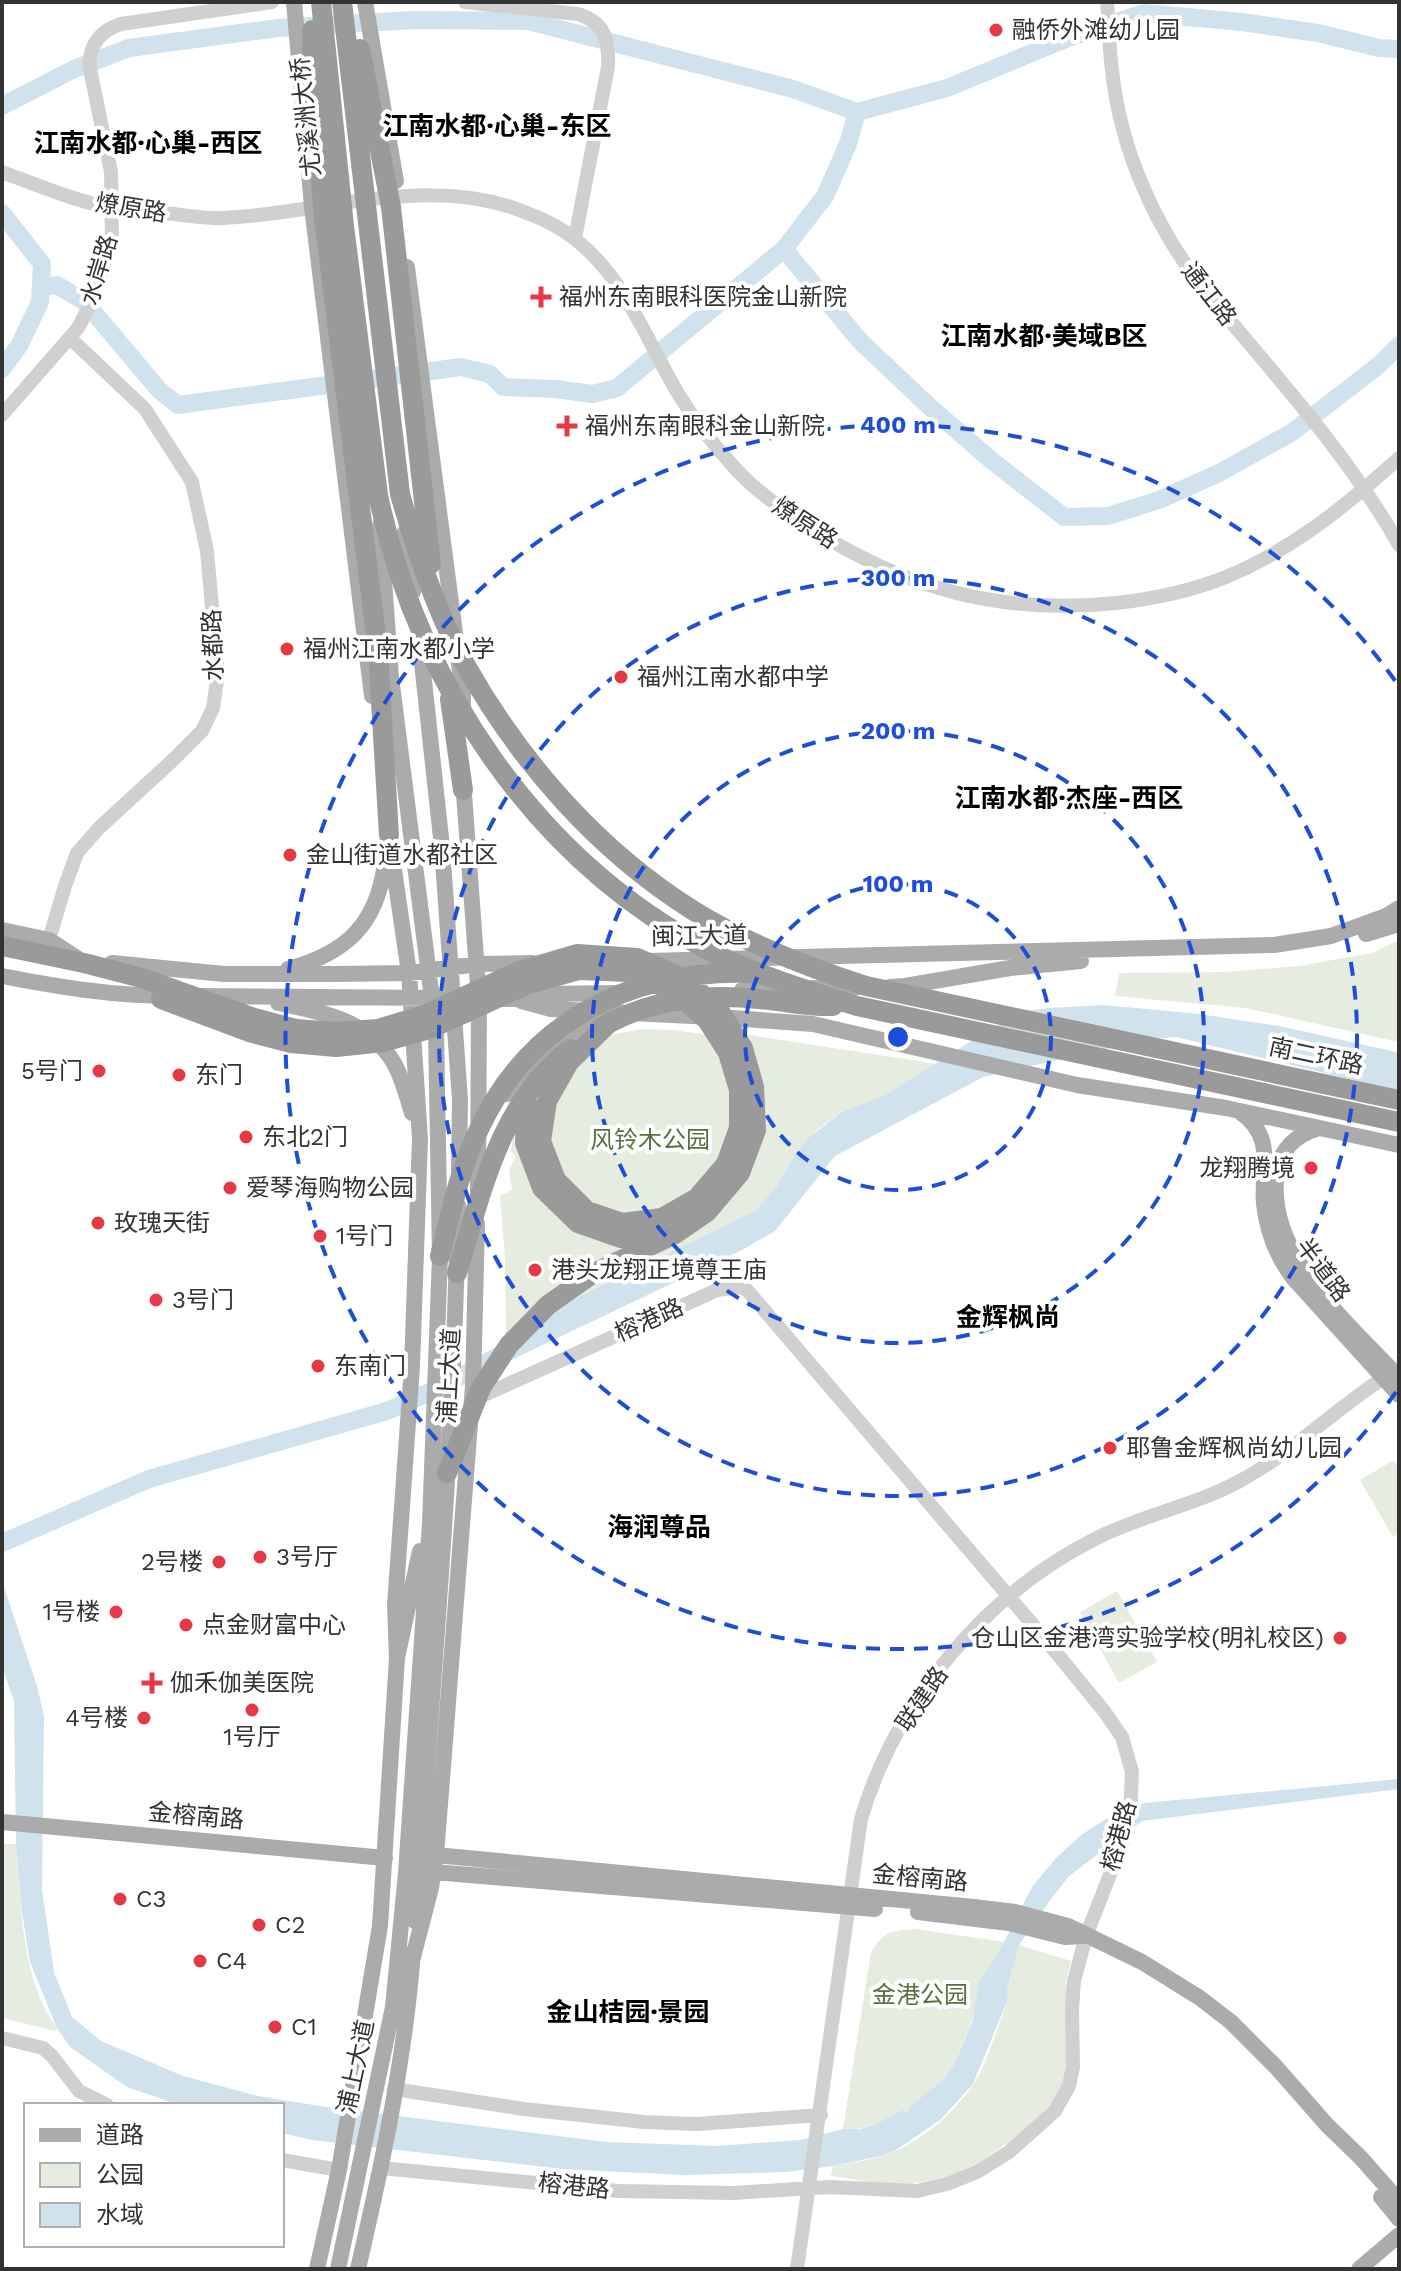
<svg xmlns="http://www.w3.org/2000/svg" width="1401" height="2271" viewBox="0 0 1401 2271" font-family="'Work Sans','Noto Sans SC',sans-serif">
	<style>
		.green { fill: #e6ecdf }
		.water { fill: #cfe2ee }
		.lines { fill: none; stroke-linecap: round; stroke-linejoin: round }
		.river { stroke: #cfe2ee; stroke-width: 18 }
		.minor { stroke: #d0d0d0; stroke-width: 14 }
		.major { stroke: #ababab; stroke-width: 16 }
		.highway { stroke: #9a9a9a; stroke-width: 20 }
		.ring { fill: none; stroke: #1d4ed8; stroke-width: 4; stroke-dasharray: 14 10 }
		.poi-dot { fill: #e63946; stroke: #fff; stroke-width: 3 }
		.labels { text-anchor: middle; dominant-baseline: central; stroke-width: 8; stroke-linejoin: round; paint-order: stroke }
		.poi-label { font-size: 24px; fill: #333; stroke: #fff; text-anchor: start }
		.street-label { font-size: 24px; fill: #333; stroke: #fff }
		.park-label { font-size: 24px; fill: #56703f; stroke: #fff }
		.neighbourhood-label { font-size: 26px; font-weight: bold; fill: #000; stroke: #fff }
		.centre { fill: #1d4ed8; stroke: #fff; stroke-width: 4 }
		.ring-label { font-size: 24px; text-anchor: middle; font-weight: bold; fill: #1d4ed8; stroke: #fff; stroke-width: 8; stroke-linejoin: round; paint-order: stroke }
	</style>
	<rect width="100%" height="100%" fill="#fff"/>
	<path class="green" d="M1399,940v102l-153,-34 -131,-12 4,-23 106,-1 74,-6 73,-13z
		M641,1029l33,1 53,8 3,-6 207,32 -52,31 -43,17 -20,14 -14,12 -11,14 -20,34 -22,25 -249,121 -1,-73 -5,-63 12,-6 -3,-21 7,-12 -5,-6 2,-16 25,-42 73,-58z
		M1394,1460l5,9v64l-6,4 -33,-57z
		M1117,1591l40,71 -38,21 -39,-71z
		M2,1844h14c5,59 5,137 41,184l-1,3 -54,-13z
		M915,1929l89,13 -25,40 -4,30 -20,51 -12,17 -33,26 -2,7 -5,-3c-19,11 -38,21 -60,19l28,-177c13,-21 20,-21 44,-23z
		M1019,1945l52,16 -6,23 5,4 -2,81 -10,27 -30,33 -53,36 -23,10 -23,6 -33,5 -65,-10 2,-10c16,-3 33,-5 49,-10 38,-11 83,-51 100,-87 10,-23 18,-47 26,-70l-1,-8z"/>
	<path class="water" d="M1104,1005l95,9 80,12 117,26 3,2v37l-223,-54 -26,2 -167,38 -148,79 -60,75 -33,19 -239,114 3,-32 249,-121 22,-25 20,-34 11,-14 34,-26 43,-17 133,-83 31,-4z
		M2,1581l35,105 7,30 -2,174 12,82 18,45 29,24 82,35 75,20 68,11 281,35 110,4 83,-6 43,-11h17l16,-5 27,-14 5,3 2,-7 33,-26 12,-17 18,-44 6,-37 25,-40 28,-55 23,-28 26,-24 36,-23 28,-9 254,-24v10l-257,32 -73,55 -18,23 -32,46 -12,45 1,9 -35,85 -33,36 -44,30 -15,6 -48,10 -47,6 -103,3 -120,-6 -251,-29 -30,-7v-28h-103l-52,-18 -57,-40 -13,-19 -27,-66 -9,-56 -5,-62 -2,-143 -12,-35z"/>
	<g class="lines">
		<path class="river" d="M2,106l72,-37 55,-21 149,-20 136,-8 114,1 265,68 64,23 90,-24 121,-50 76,-25 98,9 76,11 61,15 20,1
			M2,213l40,51 -2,38 -21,44 -17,23
			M784,249l76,92 70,66 61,53 73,57 44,-1 51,-16 60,-27 72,-40 88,-68 20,-20
			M41,287l16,-2 28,17 74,88 19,15 283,-38 29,7 13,13 52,2 38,5 24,-6 167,-139 41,-53 23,-52 9,-32
			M2,1543l147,-64 238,-68 54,-24 65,-35"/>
		<path class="minor" d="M465,2l113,12c28,9 31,26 30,53l-33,171
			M1107,2c2,23 2,46 5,68 8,78 42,155 90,217 67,82 145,165 197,258
			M2,172c35,13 71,28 108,36 21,4 43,4 64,6 16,2 33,5 49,4 101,-4 206,-46 304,-5 16,6 36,16 49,27 50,39 71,102 103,155 15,25 34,49 54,71 21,24 48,42 75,60 95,63 195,89 308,77 37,-4 75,-12 110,-26 66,-27 121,-72 173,-119
			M2,415l76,-87 13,-25 21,-63 -1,-68 -21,-103c-2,-23 9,-38 31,-45l151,-22
			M49,940l16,-54 12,-33 22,-25 75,-69 28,-28 11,-23 5,-34 -11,-123 -15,-69 -47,-73 -74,-70
			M2,2038l41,10 9,8 27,35 28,14
			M394,2089l130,20 120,13 53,2 124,-9
			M282,2160l57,10
			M381,2168l238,23 114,2 96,-6 88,4 30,-7 30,-12 32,-20 46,-41 14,-25 4,-19 -1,-57 2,-29 12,-45 36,-92 8,-27 2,-45 -10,-35 -18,-26 -64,-78 -293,-343 -7,-3 -23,3 -244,110
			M797,2269l64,-450c35,-118 125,-226 236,-281 45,-23 96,-32 141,-56 56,-30 100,-76 153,-109"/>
		<path class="major" d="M294,2l18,205 60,489
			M365,2l31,179
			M407,267l56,427v18
			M405,532l8,60
			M419,635l23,212 18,253 -1,70
			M463,780l16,219 -1,193
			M392,856l17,117 11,166 -8,227 -17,239 2,53
			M2,930l47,10 28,18
			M1366,934l33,-10
			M647,961l627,-16 57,-9 55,-20 13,-8
			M112,963l112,11h112l73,-1 69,-9 54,-1
			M288,969c59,-16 89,-45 97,-106 2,-13 4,-25 3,-37
			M2,976c56,11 112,20 170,20
			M890,987l15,-1 105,-18 71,-7
			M742,990l117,-3
			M199,996l241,2
			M499,999h17l26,-5 77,-1
			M521,1001l30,8 181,9 81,6 264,61 149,23 173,37
			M278,1003c46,10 92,17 117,62 8,15 12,32 17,48
			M508,1094l39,-40 37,-27 25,-10
			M1240,1112c36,25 21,56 24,92 3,27 13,53 30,75l105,116
			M1316,1129c-20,6 -36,21 -39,43 -13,82 72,151 122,206
			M2,1822l383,36
			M436,1855l538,52 41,5 53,14 74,36 58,36 31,24 45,45 51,58 34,33 38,43
			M434,1872l441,37
			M918,1912l91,11 56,14 19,-1
			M415,1921c18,-239 39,-477 43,-716
			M412,1961l19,-73 5,-33 37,-469 4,-163
			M1381,2197l18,22
			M317,2269l22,-99 41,-244 17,-268 23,-107
			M338,2269l55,-262 13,-134 24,-350 10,-267 -4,-226 -45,-353 -11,-152
			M358,2269c24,-104 47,-210 55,-317
			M1359,2269l40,-34"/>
		<path class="highway" d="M321,2l23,224 34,269c40,188 155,361 326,453 48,26 102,42 153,58l542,116
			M342,2l58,492c16,57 36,117 65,170 55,98 133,187 229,247 53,33 113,56 172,75l533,114
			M312,30v40l12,148 54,434 11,183
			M360,49l31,158 40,357
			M450,699l13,91
			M2,946l82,17 58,15 112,40 42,11 41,3 41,-3 46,-14 95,-44 58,-17 60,4 48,21 34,31 24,38 11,39 2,43 -16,43 -33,39 -32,22 -83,40 -44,31 -39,40 -28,43 -34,85
			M161,999l88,33 42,11 45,4 48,-5 46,-13 96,-44 53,-15 50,2 44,19 34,29 21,33 11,37v38l-13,36 -29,34 -35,20 -40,5 -35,-12 -31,-31 -15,-39 6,-40 22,-39 42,-41
			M599,1029c49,-30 105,-36 160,-30 25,2 49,8 74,7
			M527,1094l-2,49 17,45 36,35 43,15 43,-5
			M440,1256c10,-40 18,-80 35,-118 50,-115 154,-169 276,-165
			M457,1273c25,-81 42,-169 113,-224"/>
	</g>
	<g class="ring">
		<circle cx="898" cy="1037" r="153"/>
		<circle cx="898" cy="1037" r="306"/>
		<circle cx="898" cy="1037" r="459"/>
		<path d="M1396 1392A612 612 0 1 1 1396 682"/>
	</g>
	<g class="poi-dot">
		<circle cx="996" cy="30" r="8"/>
		<path d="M537 285h8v8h8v8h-8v8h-8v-8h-8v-8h8z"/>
		<path d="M563 414h8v8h8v8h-8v8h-8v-8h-8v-8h8z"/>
		<circle cx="287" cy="649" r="8"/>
		<circle cx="621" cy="677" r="8"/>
		<circle cx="290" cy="855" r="8"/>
		<circle cx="99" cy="1071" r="8"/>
		<circle cx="179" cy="1075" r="8"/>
		<circle cx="246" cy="1137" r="8"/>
		<circle cx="1311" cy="1168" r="8"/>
		<circle cx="230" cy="1188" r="8"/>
		<circle cx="98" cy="1223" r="8"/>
		<circle cx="320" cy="1236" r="8"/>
		<circle cx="535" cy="1270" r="8"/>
		<circle cx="156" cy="1300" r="8"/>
		<circle cx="318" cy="1366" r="8"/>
		<circle cx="1110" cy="1448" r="8"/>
		<circle cx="260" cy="1557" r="8"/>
		<circle cx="219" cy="1562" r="8"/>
		<circle cx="116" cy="1612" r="8"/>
		<circle cx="186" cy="1625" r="8"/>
		<circle cx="1340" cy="1638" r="8"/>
		<path d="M148 1671h8v8h8v8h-8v8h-8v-8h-8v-8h8z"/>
		<circle cx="252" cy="1710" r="8"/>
		<circle cx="144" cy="1718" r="8"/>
		<circle cx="120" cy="1899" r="8"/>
		<circle cx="259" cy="1925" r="8"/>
		<circle cx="200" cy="1961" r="8"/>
		<circle cx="275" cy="2027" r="8"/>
	</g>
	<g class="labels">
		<g class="poi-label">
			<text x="1012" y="30">融侨外滩幼儿园</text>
			<text x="559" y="297">福州东南眼科医院金山新院</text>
			<text x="585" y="426">福州东南眼科金山新院</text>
			<text x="303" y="649">福州江南水都小学</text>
			<text x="637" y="677">福州江南水都中学</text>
			<text x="306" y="855">金山街道水都社区</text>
			<text x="83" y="1071" text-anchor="end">5号门</text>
			<text x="195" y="1075">东门</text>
			<text x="262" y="1137">东北2门</text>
			<text x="1295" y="1168" text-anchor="end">龙翔腾境</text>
			<text x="246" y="1188">爱琴海购物公园</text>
			<text x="114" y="1223">玫瑰天街</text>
			<text x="336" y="1236">1号门</text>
			<text x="551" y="1270">港头龙翔正境尊王庙</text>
			<text x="172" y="1300">3号门</text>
			<text x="334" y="1366">东南门</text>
			<text x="1126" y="1448">耶鲁金辉枫尚幼儿园</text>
			<text x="276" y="1557">3号厅</text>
			<text x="203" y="1562" text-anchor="end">2号楼</text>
			<text x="100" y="1612" text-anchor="end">1号楼</text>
			<text x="202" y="1625">点金财富中心</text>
			<text x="1324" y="1638" text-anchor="end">仓山区金港湾实验学校(明礼校区)</text>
			<text x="170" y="1683">伽禾伽美医院</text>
			<text x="128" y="1718" text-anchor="end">4号楼</text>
			<text x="252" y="1737" text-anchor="middle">1号厅</text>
			<text x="136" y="1899">C3</text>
			<text x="275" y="1925">C2</text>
			<text x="216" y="1961">C4</text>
			<text x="291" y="2027">C1</text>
		</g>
		<g class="street-label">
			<text transform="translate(306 117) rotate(-96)">尤溪洲大桥</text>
			<text transform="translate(131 208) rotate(9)">燎原路</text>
			<text transform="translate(99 270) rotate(-73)">水岸路</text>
			<text transform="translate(1209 294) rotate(52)">通江路</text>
			<text transform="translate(805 523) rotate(33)">燎原路</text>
			<text transform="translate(213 645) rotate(-92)">水都路</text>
			<text transform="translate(699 936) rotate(-1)">闽江大道</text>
			<text transform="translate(1316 1056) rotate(12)">南二环路</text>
			<text transform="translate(1323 1270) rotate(53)">半道路</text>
			<text transform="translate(649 1320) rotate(-24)">榕港路</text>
			<text transform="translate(449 1376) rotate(-87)">浦上大道</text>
			<text transform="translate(922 1699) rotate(-56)">联建路</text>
			<text transform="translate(196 1816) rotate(5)">金榕南路</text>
			<text transform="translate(1119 1836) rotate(-75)">榕港路</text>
			<text transform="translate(920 1878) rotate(5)">金榕南路</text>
			<text transform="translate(356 2067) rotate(-78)">浦上大道</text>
			<text transform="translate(574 2186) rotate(6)">榕港路</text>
		</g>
		<g class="park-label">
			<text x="650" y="1140">风铃木公园</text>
			<text x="920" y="1995">金港公园</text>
		</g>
		<g class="neighbourhood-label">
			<text x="497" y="126">江南水都·心巢-东区</text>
			<text x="148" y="143">江南水都·心巢-西区</text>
			<text x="1044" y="336">江南水都·美域B区</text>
			<text x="1069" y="798">江南水都·杰座-西区</text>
			<text x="1008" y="1317">金辉枫尚</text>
			<text x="659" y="1527">海润尊品</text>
			<text x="628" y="2012">金山桔园·景园</text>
		</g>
	</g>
	<circle cx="898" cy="1037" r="12" class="centre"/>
	<g class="ring-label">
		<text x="898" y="433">400 m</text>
		<text x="898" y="586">300 m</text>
		<text x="898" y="739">200 m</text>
		<text x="898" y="892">100 m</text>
	</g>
	<rect width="1401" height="2271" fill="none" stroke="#333333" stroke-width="8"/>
	<rect x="24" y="2103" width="260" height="144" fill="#ffffff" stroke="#adadad" stroke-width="2"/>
	<rect x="40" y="2129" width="40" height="12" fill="#ababab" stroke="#adadad" stroke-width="2"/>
	<text x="96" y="2143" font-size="24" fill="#333333">道路</text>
	<rect x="40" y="2163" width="40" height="24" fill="#e6ecdf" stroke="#adadad" stroke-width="2"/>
	<text x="96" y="2183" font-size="24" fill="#333333">公园</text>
	<rect x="40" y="2203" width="40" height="24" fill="#cfe2ee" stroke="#adadad" stroke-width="2"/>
	<text x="96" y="2223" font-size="24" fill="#333333">水域</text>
</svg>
